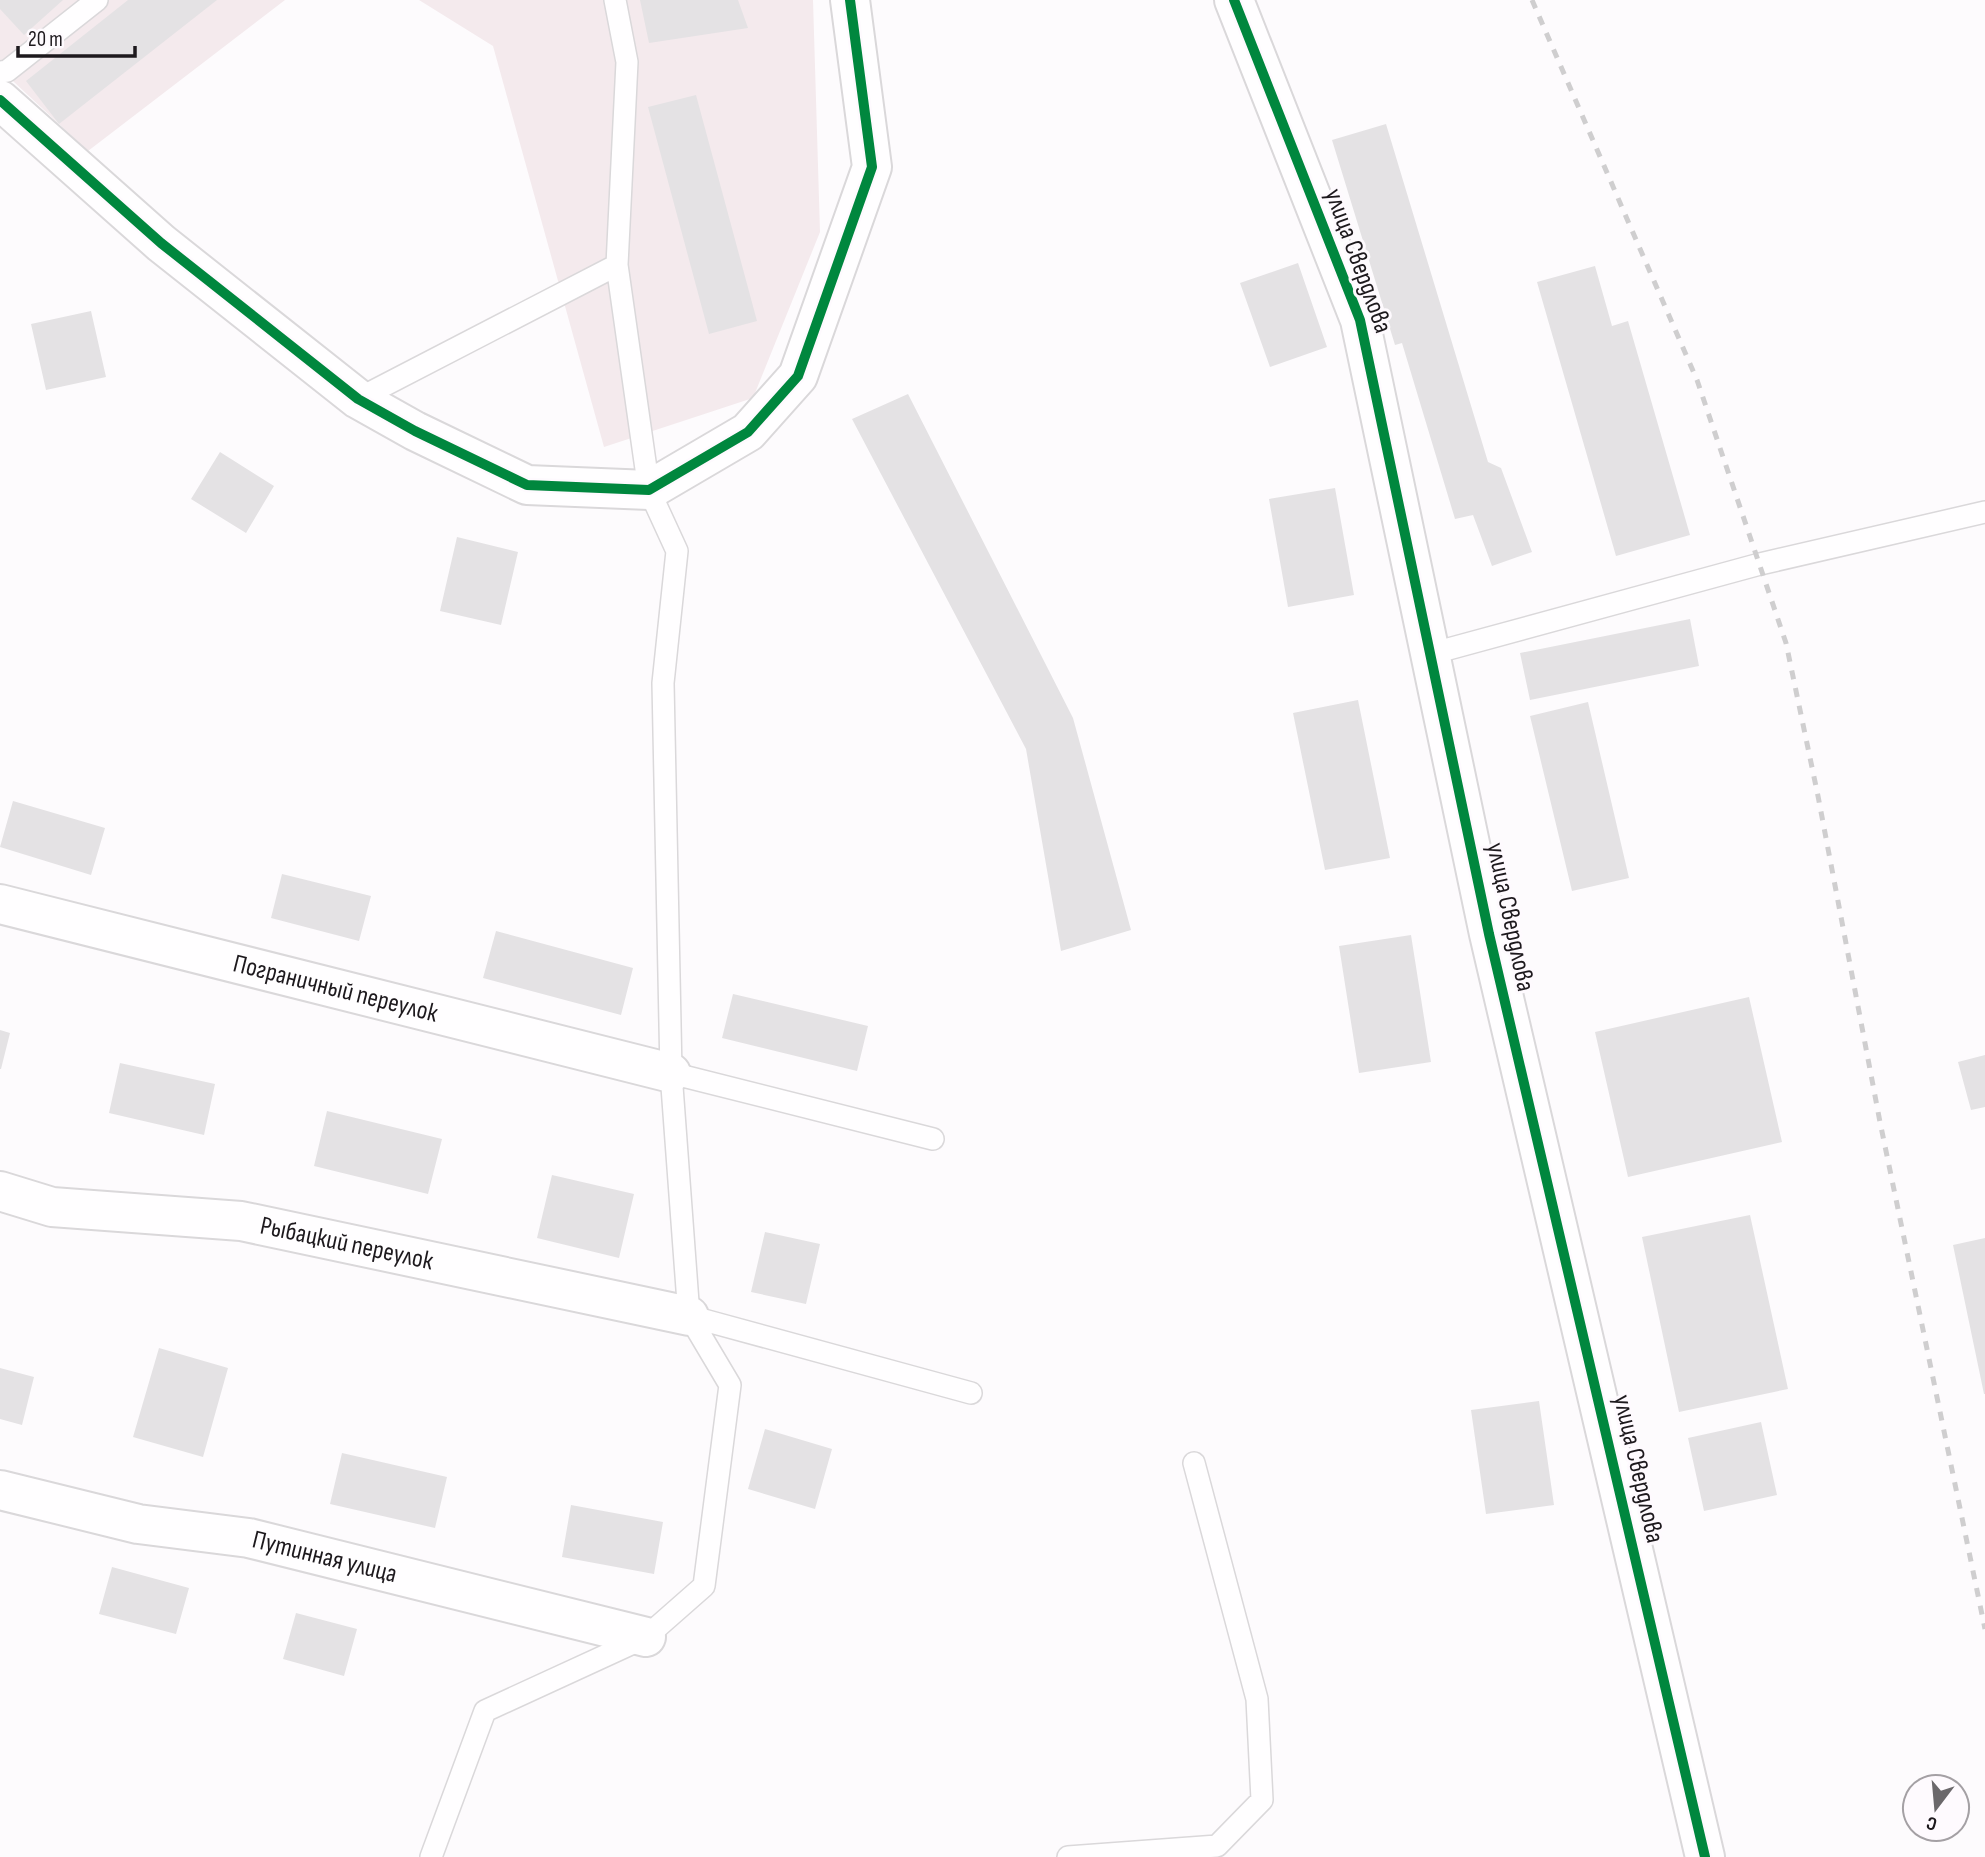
<svg xmlns="http://www.w3.org/2000/svg" width="1985" height="1857" viewBox="0 0 1985 1857" font-family="'Sofia Sans Condensed',sans-serif">
	<style>
		.industrial { fill: #f4eaed }
		.building { fill: #e4e2e4 }
		.lines { fill: none; stroke-linecap: round; stroke-linejoin: round }
		.service-casing { stroke: #dad8da; stroke-width: 24 }
		.minor-casing { stroke: #dad8da; stroke-width: 42 }
		.tertiary-casing { stroke: #dad8da; stroke-width: 42 }
		.service { stroke: #fffeff; stroke-width: 21 }
		.minor { stroke: #fffeff; stroke-width: 38 }
		.tertiary { stroke: #fffeff; stroke-width: 38 }
		.rail { stroke: #cfcecf; stroke-width: 5; stroke-dasharray: 9 9; stroke-linecap: butt }
		.cycleway-casing { stroke: #fefafe; stroke-width: 15 }
		.cycleway { stroke: #00873e; stroke-width: 10 }
		.labels { text-anchor: middle; dominant-baseline: central; stroke-width: 6; stroke-linejoin: round; paint-order: stroke }
		.street-label { font-size: 26px; fill: #1d191d; stroke: #fefafe }
	</style>
	<rect width="100%" height="100%" fill="#fdfbfd"/>
	<path class="industrial" d="M0,0h285l-197,151 -88,-82z
		M419,0h394l7,232 -67,166 -149,49 -111,-401z"/>
	<path class="building" d="M0,0h63l-39,35 -24,-26z
		M128,0h89l-158,124 -33,-43z
		M640,0h98l10,28 -99,15z
		M696,95l61,226 -48,13 -61,-227z
		M1386,124l102,338 13,6 31,84 -40,14 -19,-51 -18,4 -53,-176 -7,2 -63,-205z
		M1298,263l29,84 -57,20 -30,-84z
		M1595,266l17,60 16,-5 62,214 -74,21 -79,-274z
		M91,311l15,66 -60,13 -15,-66z
		M908,394l165,324 58,212 -70,21 -35,-202 -174,-330z
		M220,452l54,34 -28,47 -55,-34z
		M1335,488l19,107 -66,12 -19,-108z
		M457,537l61,15 -17,73 -61,-14z
		M1690,619l9,47 -169,34 -10,-47z
		M1358,700l32,158 -65,12 -32,-157z
		M1588,702l41,176 -57,13 -42,-175z
		M13,801l92,27 -14,47 -91,-28z
		M282,874l89,22 -12,45 -88,-23z
		M496,931l137,37 -12,47 -138,-37z
		M1411,935l20,127 -72,11 -20,-127z
		M733,994l135,32 -11,45 -135,-33z
		M1749,997l33,145 -154,35 -33,-145z
		M0,1030l10,3 -9,36h-1z
		M1985,1055v52l-14,3 -13,-48z
		M120,1063l95,21 -11,51 -95,-22z
		M327,1111l115,28 -14,55 -114,-28z
		M552,1175l82,19 -15,64 -82,-20z
		M1750,1215l38,174 -109,23 -37,-175z
		M765,1232l55,12 -14,60 -55,-12z
		M1985,1238v156h-1l-31,-149z
		M159,1348l69,20 -25,89 -70,-20z
		M0,1368l34,9 -12,48 -22,-6z
		M1539,1401l15,104 -68,9 -15,-104z
		M1761,1422l16,73 -73,16 -16,-73z
		M765,1429l67,20 -17,60 -67,-20z
		M342,1453l105,24 -12,51 -105,-24z
		M571,1505l92,17 -9,52 -92,-17z
		M112,1567l77,21 -13,46 -77,-20z
		M296,1613l61,16 -13,47 -61,-17z"/>
	<g class="lines">
		<g class="service-casing">
			<path id="service" d="M0,72l7,-1 90,-71
				M358,399l259,-134
				M1430,654l330,-90 225,-52
				M671,1073l262,66
				M689,1316l282,77
				M431,1857l54,-146 161,-74 58,-51 26,-201 -41,-69 -18,-243 -8,-390 14,-132 -28,-61 -32,-225 10,-203 -12,-62
				M1068,1857l149,-11 45,-46 -5,-101 -63,-236"/>
		</g>
		<g class="minor-casing">
			<g id="minor">
				<path d="M0,100l161,143 197,156 57,32 112,54 122,5 99,-58 50,-56 74,-209 -22,-167"/>
				<path id="s1" d="M0,904l671,169"/>
				<path id="s2" d="M0,1191l52,16 189,14 448,95"/>
				<path id="s3" d="M0,1490l138,34 111,14 397,99"/>
			</g>
		</g>
		<g class="tertiary-casing">
			<path id="tertiary" d="M1234,0l126,320 129,614 216,923"/>
		</g>
		<use href="#service" class="service"/>
		<use href="#minor" class="minor"/>
		<use href="#tertiary" class="tertiary"/>
		<path class="rail" d="M1532,0l165,380 89,263 32,153 62,326 105,507"/>
		<g class="cycleway-casing">
			<path id="cycleway" d="M1234,0l126,320 129,614 216,923
				M0,100l161,143 197,156 57,32 112,54 122,5 99,-58 50,-56 74,-209 -22,-167"/>
		</g>
		<use href="#cycleway" class="cycleway"/>
	</g>
	<g class="labels">
		<g class="street-label">
			<text transform="translate(1358 261) rotate(70)">улица Свердлова</text>
			<text transform="translate(1510 917) rotate(78)">улица Свердлова</text>
			<text stroke="none"><textPath href="#s1" startOffset="346">Пограничный переулок</textPath></text>
			<text stroke="none"><textPath href="#s2" startOffset="352">Рыбацкий переулок</textPath></text>
			<text transform="translate(1638 1469) rotate(77)">улица Свердлова</text>
			<text stroke="none"><textPath href="#s3" startOffset="332">Путинная улица</textPath></text>
		</g>
	</g>
	<g transform="translate(1936 1808) rotate(196)"><circle r="33" fill="#fefafe" stroke="#a4a0a4" stroke-width="2"/>
	<path d="M0-5L12 26L0 18L-12 26Z" fill="#6b686b"/>
	<text y="-10" font-size="19" font-weight="bold" text-anchor="middle" fill="#1d191d">С</text>
	</g>
	<path d="M18 46v10h117v-10" fill="none" stroke="#1d191d" stroke-width="3.5"/>
	<text x="28" y="46" font-size="21" fill="#1d191d" stroke="#fefafe" stroke-width="5" paint-order="stroke">20 m</text>
</svg>
